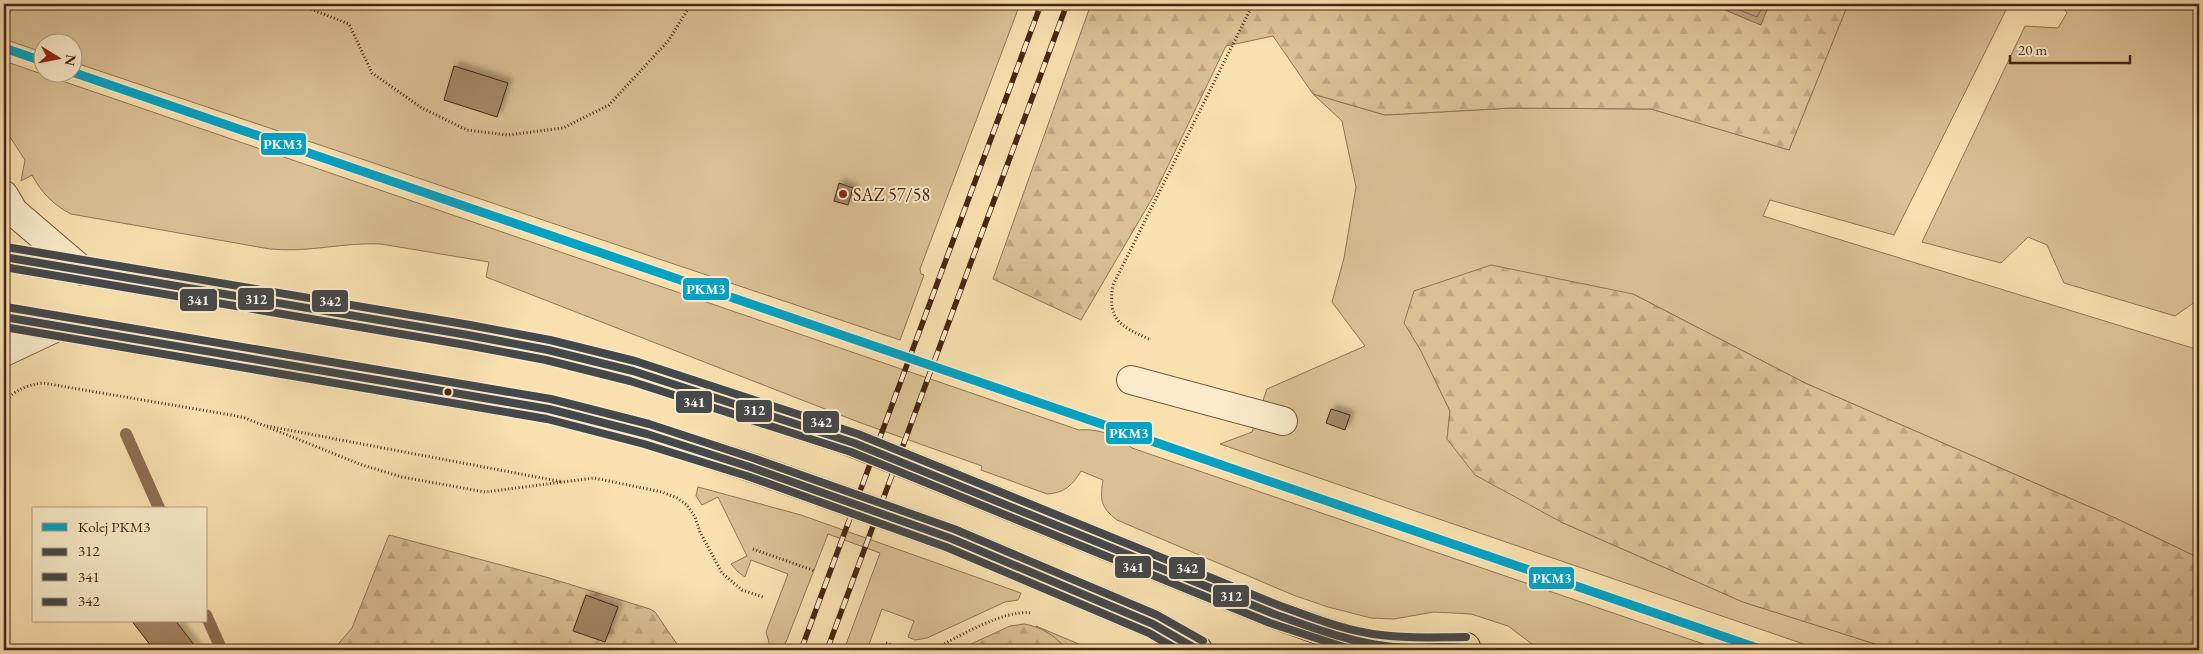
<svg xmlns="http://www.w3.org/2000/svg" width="2203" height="654" viewBox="0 0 2203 654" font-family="'EB Garamond',serif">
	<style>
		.grass { fill: #dac195; stroke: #907356 }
		.forest { fill: url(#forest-firs); stroke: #907356 }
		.water { fill: #bca17b; stroke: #8d6f53 }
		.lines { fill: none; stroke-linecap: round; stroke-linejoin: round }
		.shore { stroke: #826348; stroke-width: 1 }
		.stream { stroke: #8d6f53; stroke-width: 12 }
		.building { fill: #a38766; stroke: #472516; filter: url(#shadow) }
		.minor-casing { stroke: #73543c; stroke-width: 30 }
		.major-casing { stroke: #472516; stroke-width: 30 }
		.path { stroke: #472516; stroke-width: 3; stroke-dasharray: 1 2.5; stroke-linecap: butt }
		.minor { stroke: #faeccb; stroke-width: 28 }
		.major { stroke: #f8e1af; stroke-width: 28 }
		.rail-casing { stroke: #472516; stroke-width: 5.5 }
		.rail { stroke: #faeccb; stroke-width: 4; stroke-dasharray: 11; stroke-linecap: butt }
		.bus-1-casing { stroke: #faeccb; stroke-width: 11 }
		.bus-2-casing { stroke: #faeccb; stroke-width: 11 }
		.bus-3-casing { stroke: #faeccb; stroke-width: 11 }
		.bus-1 { stroke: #45484a; stroke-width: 8 }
		.bus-2 { stroke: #45484a; stroke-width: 8 }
		.bus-3 { stroke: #45484a; stroke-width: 8 }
		.rail-1-casing { stroke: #faeccb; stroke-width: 12 }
		.rail-1 { stroke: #04a2c5; stroke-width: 9 }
		.poi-dot { fill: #8f2418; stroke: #faeccb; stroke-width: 2 }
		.bus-dot { fill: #472516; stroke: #faeccb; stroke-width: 2 }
		.labels { text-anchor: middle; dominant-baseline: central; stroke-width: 4; stroke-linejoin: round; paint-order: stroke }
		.poi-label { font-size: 18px; fill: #472516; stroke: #faeccb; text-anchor: start }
		.line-badge { stroke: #faeccb; stroke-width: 2 }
		.badge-label { font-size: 14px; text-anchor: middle; font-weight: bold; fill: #fff }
	</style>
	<defs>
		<pattern id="forest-firs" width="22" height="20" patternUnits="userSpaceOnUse" patternTransform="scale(1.25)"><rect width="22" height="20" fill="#dac195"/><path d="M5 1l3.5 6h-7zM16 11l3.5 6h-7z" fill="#bca680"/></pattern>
		<filter id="shadow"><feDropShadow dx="4.5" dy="-4.5" stdDeviation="2.5" flood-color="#0004"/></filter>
	</defs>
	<rect width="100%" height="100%" fill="#f8e1af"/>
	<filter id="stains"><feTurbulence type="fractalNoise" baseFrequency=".004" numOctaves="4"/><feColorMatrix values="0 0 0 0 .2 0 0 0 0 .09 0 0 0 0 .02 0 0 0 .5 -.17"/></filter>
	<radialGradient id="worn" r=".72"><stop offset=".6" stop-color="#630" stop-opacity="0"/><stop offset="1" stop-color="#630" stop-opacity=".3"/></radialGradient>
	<path class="grass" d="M4,4h1016l-100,265 1,5 3,1 -24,65 -827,-278 -1,-20h-30v10l-38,-13z
		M1848,4h161l-115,231 -124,-35 -7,16 436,134v208l-86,-41 -308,-134 -172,-89 -228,29 16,28 29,60 -3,28 114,83 182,80 151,48h-73l-601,-206 32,-12 15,-43 98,-43 -33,-44 12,-44 12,-71 -14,-66 -29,-27 72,21 127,-7 139,1 138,41z
		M2062,4h137v295l-24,17 -111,-33 -17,-38 -19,-8 -27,26 -79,-21 103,-216 33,2 9,-15z
		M4,61l1075,369c18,-2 40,6 53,18l589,202h-181l-32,-24 -37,-12 -37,-2 -40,7 -23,-1 -43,-11 -35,-12 -176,-75c-17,-13 -17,-21 -14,-40l-22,-9c-9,15 -17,22 -34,23l-66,-24 1,-4 -121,-43 -375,-146 3,-15 -108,-18c-37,-2 -73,9 -111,5l-199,-35c-19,-10 -29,-21 -39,-39l-11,6 4,-21 -21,-32z
		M698,487l103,28 220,78 -3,7 -13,2 -78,36 -12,2 -7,-3 6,-16 -32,-12 -15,41h-23l36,-97 -52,-19 -42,108 -6,8h-9l-5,-18 22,-58 -37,-14 -6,17 -8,-6 -6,-7 16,-8 -29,-59 -16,8 -6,-9z
		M1036,626l57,24h-28l-3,-6z"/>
	<path class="forest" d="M1091,4h620l50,21 8,-21h79l-59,146 -138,-41 -139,-1 -127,7 -72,-21 -40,-58 -47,10 -73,151 -72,123 -88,-41z
		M1491,265l142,29 172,89 308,134 86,41v92h-305l-151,-48 -182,-80 -86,-47 -28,-36 3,-28 -29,-60 -17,-28 10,-32z
		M389,535l157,42 104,32 5,3 26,38h-348l19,-22z
		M1024,624c14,2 35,12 41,26h-107l52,-24z"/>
	<path class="water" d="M1711,4h58l-8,21z"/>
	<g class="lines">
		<path class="shore" d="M1724,4l33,13 7,-13"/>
		<path class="stream" d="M126,434l33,74
			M206,615l13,29"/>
	</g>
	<path class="building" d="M454,66l54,17 -11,34 -53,-17z
		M839,183l14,5 -5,17 -14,-4z
		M1331,409l19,6 -5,15 -19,-7z
		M586,595l32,12 -13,35 -32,-11z
		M131,620h44l23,30h-44z"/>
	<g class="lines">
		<g class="minor-casing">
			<path id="minor" d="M4,195l10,17 69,59
				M4,352l55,-26
				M1131,380l152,41"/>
		</g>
		<g class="major-casing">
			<path id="major" d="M4,257l464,78 80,15 85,21 221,72 420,171c34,12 68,26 104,31 29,4 58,2 88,2
				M4,317l545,92 98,25 103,33 200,71 203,86 45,26"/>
		</g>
		<path class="path" d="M298,4l51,20 23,49 50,35 45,22 41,5 55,-7 46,-23 60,-65 22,-36
			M1149,339c-29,-13 -42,-19 -36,-54l140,-281
			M4,402c12,-12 22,-17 39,-19l188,32 14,3 117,47 40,12 83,15 109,-14 68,14 15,6 10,7 8,12 5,15 22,41 20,17 21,7
			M267,426l296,56
			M753,549l62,22
			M886,643l21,7
			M932,650c27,-13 71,-41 100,-37"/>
		<use href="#minor" class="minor"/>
		<use href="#major" class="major"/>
		<g class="rail-casing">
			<path id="rail" d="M801,650l240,-646
				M827,650l240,-646"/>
		</g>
		<use href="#rail" class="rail"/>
		<g class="bus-1-casing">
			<path id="bus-1" d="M4,257l464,78 80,15 85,21 221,72 420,171c39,14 78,29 119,33 29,3 57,-3 85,3
				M4,317l545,92 98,25 103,33 200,71 203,86 45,26"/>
		</g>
		<g class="bus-2-casing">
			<path id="bus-2" d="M4,267l462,78 80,15 84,21 221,71 419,171 83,27
				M4,327l543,92 97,25 103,32 199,71 203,86 29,17"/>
		</g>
		<g class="bus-3-casing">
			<path id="bus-3" d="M6,247l464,78 80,15 85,21 223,73 420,171c33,12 67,26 103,30 28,4 57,2 85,2
				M6,307l545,92 98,25 104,34 201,71 203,86 46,26"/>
		</g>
		<use href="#bus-1" class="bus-1"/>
		<use href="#bus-2" class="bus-2"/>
		<use href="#bus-3" class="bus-3"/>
		<g class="rail-1-casing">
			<path id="rail-1" d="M4,48l38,13
				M72,72l1691,578"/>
		</g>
		<use href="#rail-1" class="rail-1"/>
	</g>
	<circle class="poi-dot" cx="843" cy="194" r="5"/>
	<circle class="bus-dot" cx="448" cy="392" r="4.5"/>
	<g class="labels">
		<g class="poi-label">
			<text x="853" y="194">SAZ 57/58</text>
		</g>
	</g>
	<g class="line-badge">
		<rect x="260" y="132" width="47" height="24" rx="5" fill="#04a2c5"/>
		<rect x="682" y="277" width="48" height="24" rx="5" fill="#04a2c5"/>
		<rect x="237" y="287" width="38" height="24" rx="5" fill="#45484a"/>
		<rect x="179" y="288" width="39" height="24" rx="5" fill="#45484a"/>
		<rect x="311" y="289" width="38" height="24" rx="5" fill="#45484a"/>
		<rect x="675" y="390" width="38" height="24" rx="5" fill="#45484a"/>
		<rect x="735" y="399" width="38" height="24" rx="5" fill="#45484a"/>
		<rect x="802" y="410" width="38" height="24" rx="5" fill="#45484a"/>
		<rect x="1105" y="421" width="48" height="24" rx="5" fill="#04a2c5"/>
		<rect x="1114" y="555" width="38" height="24" rx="5" fill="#45484a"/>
		<rect x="1168" y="556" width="38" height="24" rx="5" fill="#45484a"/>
		<rect x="1528" y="566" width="47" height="24" rx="5" fill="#04a2c5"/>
		<rect x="1212" y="584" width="38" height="24" rx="5" fill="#45484a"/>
	</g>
	<g class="badge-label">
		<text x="283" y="149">PKM3</text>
		<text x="706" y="294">PKM3</text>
		<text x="256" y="304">312</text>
		<text x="198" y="305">341</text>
		<text x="330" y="306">342</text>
		<text x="694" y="407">341</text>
		<text x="754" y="415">312</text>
		<text x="821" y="427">342</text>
		<text x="1129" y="438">PKM3</text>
		<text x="1133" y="572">341</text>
		<text x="1187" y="573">342</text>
		<text x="1552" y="583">PKM3</text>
		<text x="1231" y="601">312</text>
	</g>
	<rect width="2203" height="654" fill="none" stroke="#f8e1af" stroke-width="20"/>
	<rect x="5" y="5" width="2193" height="644" fill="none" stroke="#472516" stroke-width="2.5"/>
	<rect x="10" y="10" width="2183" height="634" fill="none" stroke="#472516"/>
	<rect x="32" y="507" width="175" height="115" fill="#faeccb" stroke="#b29c83"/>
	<rect x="42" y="523" width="25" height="8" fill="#04a2c5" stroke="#b29c83"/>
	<text x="78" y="532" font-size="15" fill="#472516">Kolej PKM3</text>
	<rect x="42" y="548" width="25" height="8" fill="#45484a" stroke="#b29c83"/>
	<text x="78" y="556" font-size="15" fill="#472516">312</text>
	<rect x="42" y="573" width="25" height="8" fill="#45484a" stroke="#b29c83"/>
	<text x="78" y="582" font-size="15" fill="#472516">341</text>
	<rect x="42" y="598" width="25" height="8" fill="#45484a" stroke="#b29c83"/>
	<text x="78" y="606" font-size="15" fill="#472516">342</text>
	<g transform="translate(58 58) rotate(100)"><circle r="24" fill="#faeccb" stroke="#b29c83"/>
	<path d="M0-4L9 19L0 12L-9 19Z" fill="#8f2418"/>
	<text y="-8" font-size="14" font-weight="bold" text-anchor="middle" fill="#472516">N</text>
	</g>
	<path d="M2010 55v8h120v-8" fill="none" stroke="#472516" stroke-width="2.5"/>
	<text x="2018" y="55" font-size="15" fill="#472516" stroke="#faeccb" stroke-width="4" paint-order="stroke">20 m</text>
	<rect width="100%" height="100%" filter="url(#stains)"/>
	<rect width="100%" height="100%" fill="url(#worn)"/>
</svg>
